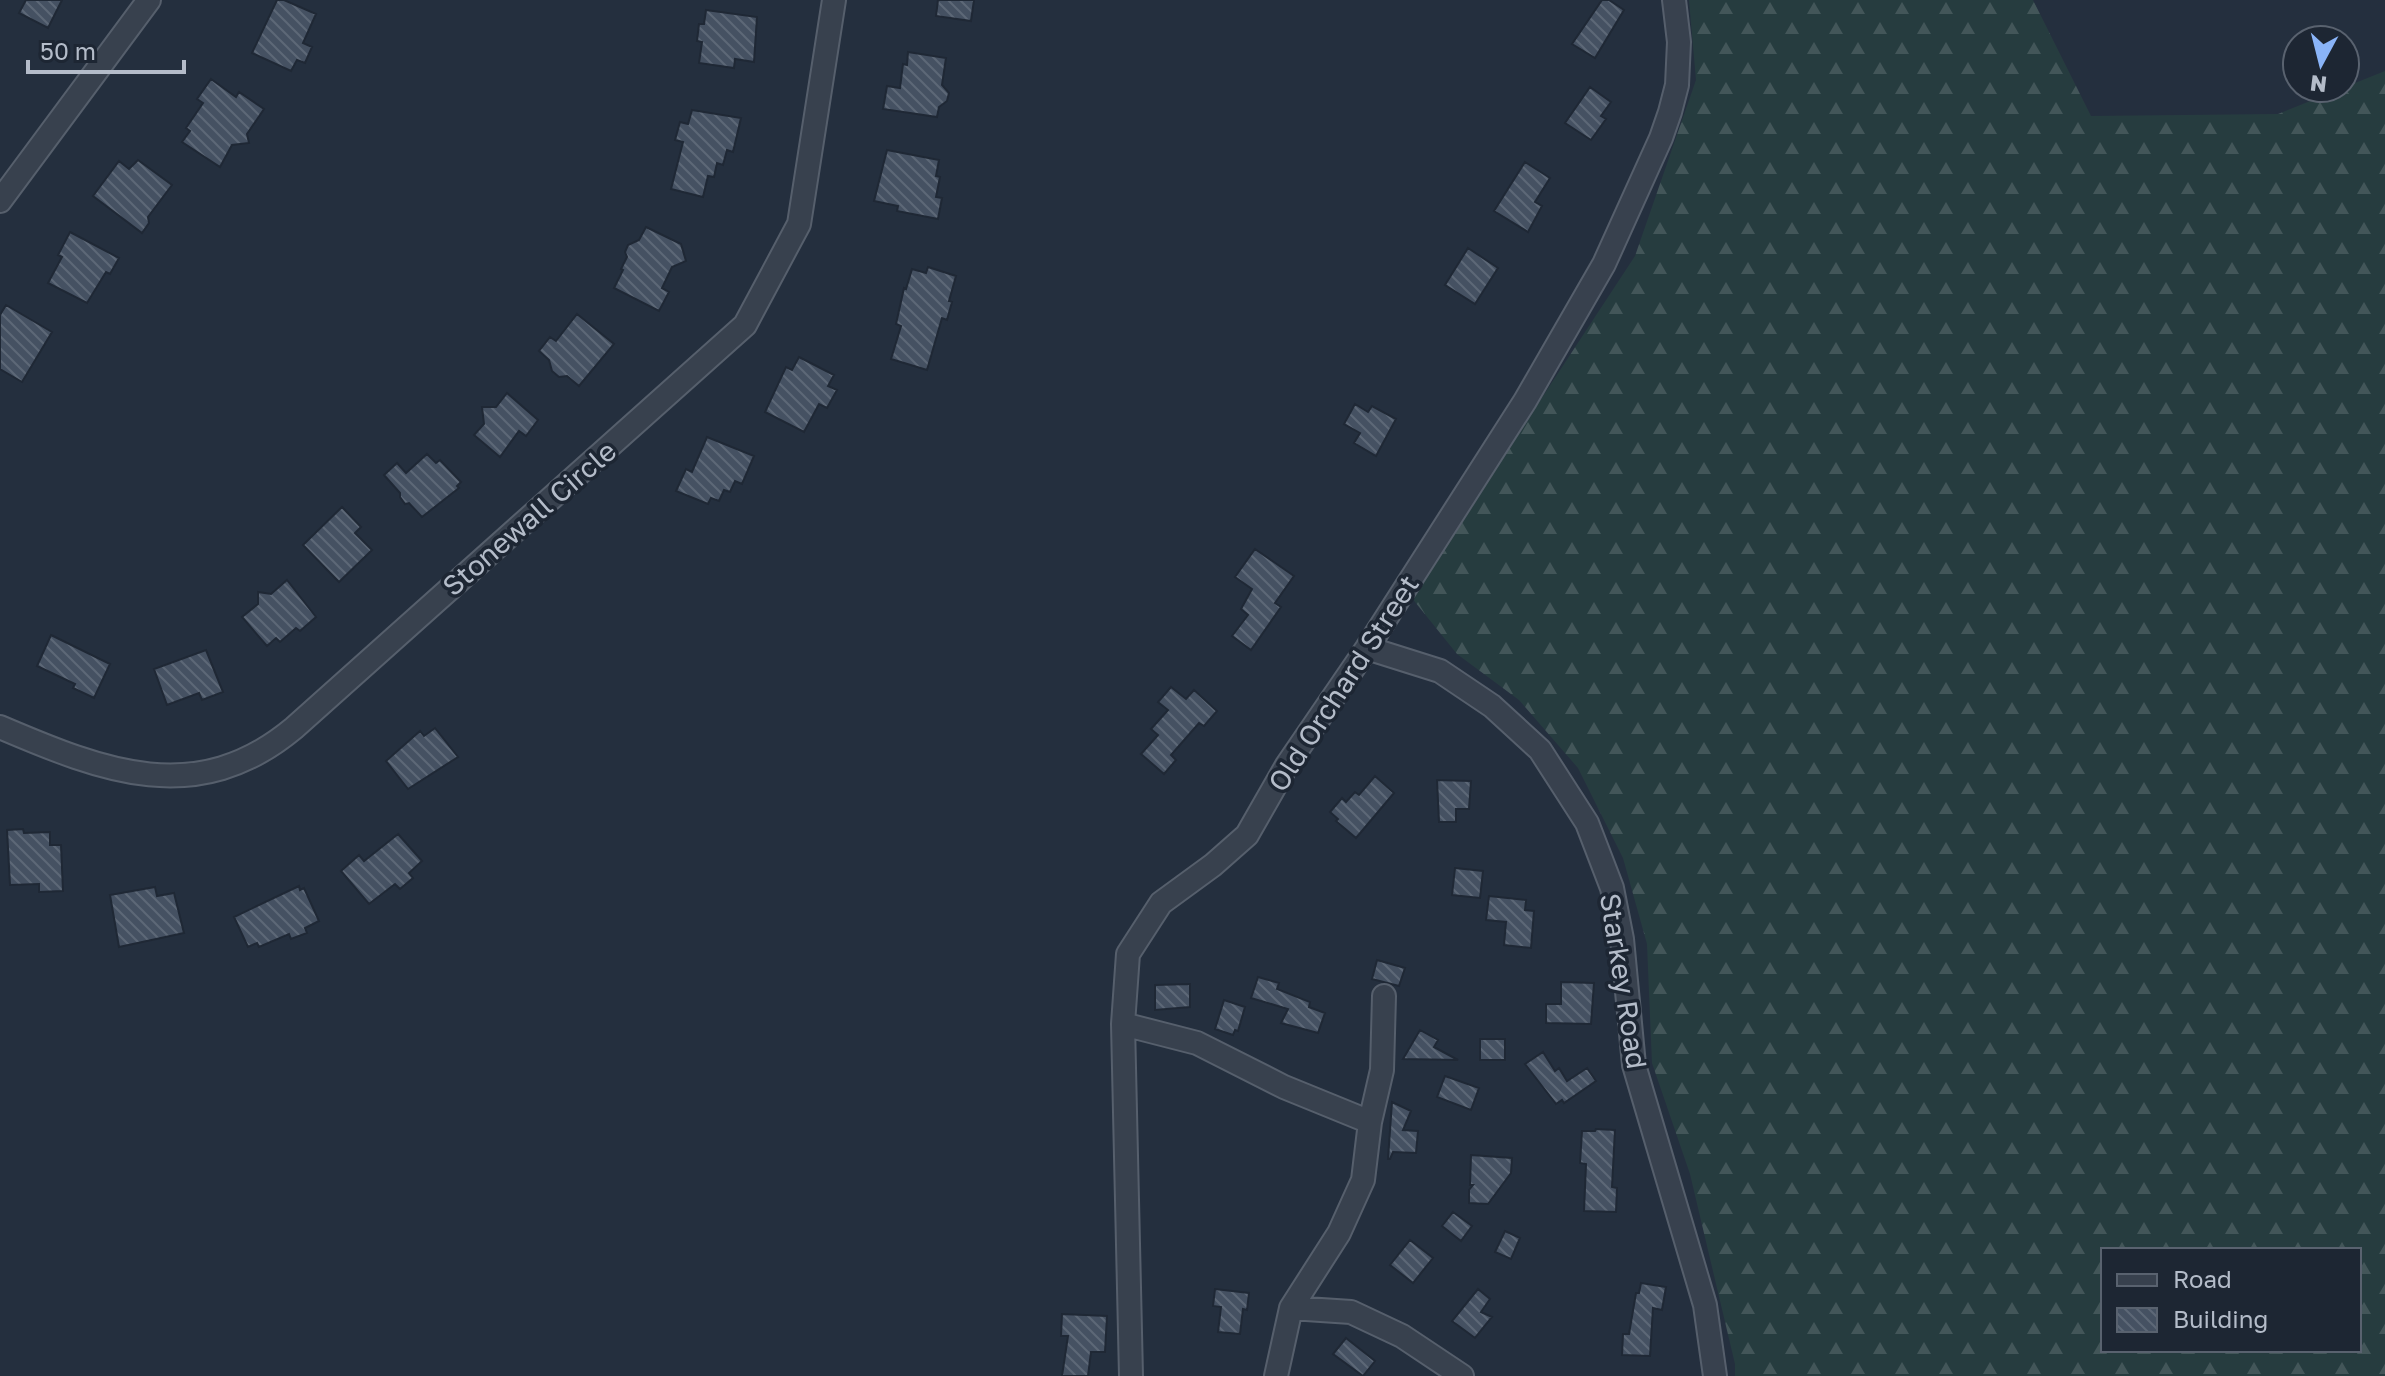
<svg xmlns="http://www.w3.org/2000/svg" width="2385" height="1376" viewBox="0 0 2385 1376" font-family="'Golos Text',sans-serif">
	<style>
		.forest { fill: url(#forest-firs); fill-rule: evenodd }
		.building { fill: url(#building-back-hatch); stroke: #1f2835; stroke-width: 2 }
		.lines { fill: none; stroke-linecap: round; stroke-linejoin: round }
		.street-casing { stroke: #565f6c; stroke-width: 26 }
		.street { stroke: #38414e; stroke-width: 22 }
		.labels { text-anchor: middle; dominant-baseline: central; stroke-width: 7; stroke-linejoin: round; paint-order: stroke }
		.street-label { font-size: 28px; fill: #b4bcc9; stroke: #1d2633 }
	</style>
	<defs>
		<pattern id="forest-firs" width="22" height="20" patternUnits="userSpaceOnUse" patternTransform="scale(2)"><rect width="22" height="20" fill="#263c3f"/><path d="M5 1l3.5 6h-7zM16 11l3.5 6h-7z" fill="#435659"/></pattern>
		<pattern id="building-back-hatch" width="6" height="6" patternUnits="userSpaceOnUse" patternTransform="scale(2)"><rect width="6" height="6" fill="#455162"/><path d="M-1 5l2 2M0 0l6 6M5-1l2 2" fill="none" stroke="#5d6877"/></pattern>
	</defs>
	<rect width="100%" height="100%" fill="#242f3e"/>
	<path class="forest" d="M1689,0h344l58,116 187,-2 107,-43v1305h-650v-12l-45,-190 -38,-111 -5,-119 -24,-86 -45,-90 -59,-68 -62,-46 -46,-57 224,-341 61,-176zM2103,1250h256v100h-256z"/>
	<path class="building" d="M26,0h36l-14,28 -29,-15z
		M277,0h7l32,14 -13,29 9,4 -7,16 -8,-3 -6,11 -39,-18z
		M938,0h36l-3,21 -35,-5z
		M1602,0h7l15,10 -29,48 -23,-14z
		M706,10l51,7 -3,45 -19,-3 -1,9 -35,-5 3,-21 -5,-1 2,-17h5z
		M908,52l38,6 -4,27 7,8 -2,8 -8,6 -2,10 -54,-8 4,-23 13,2 3,-24 4,1z
		M211,79l25,18 3,-5 25,17 -17,25 2,9 -17,2 -12,22 -38,-25 8,-11 -4,-3 17,-25 -6,-4z
		M1590,87l21,15 -10,14 5,3 -15,21 -26,-17z
		M692,110l49,8 -8,34 -6,-2 -4,15 -6,-2 -3,14 -6,-1 -5,21 -32,-8 12,-47 -8,-2 5,-18 8,2z
		M887,150l52,10 -3,16 4,1 -4,20 6,1 -4,21 -41,-8 1,-5 -24,-5z
		M138,160l34,25 -24,32 1,6 -7,10 -49,-37 26,-35 10,8z
		M1525,162l25,16 -15,24 7,4 -14,26 -34,-21z
		M646,227l35,17 5,17 -14,6 -10,21 7,4 -10,19 -45,-23 9,-18 -2,-1 6,-12 -2,-5 3,-7 11,-5z
		M70,232l49,26 -9,16 -4,-2 -19,31 -39,-20 14,-26 -4,-2z
		M1468,248l30,20 -23,36 -30,-19z
		M928,267l28,9 -7,25 3,1 -5,18 -5,-2 -15,52 -36,-11 10,-33 -5,-2 8,-36 2,1 6,-20 14,4z
		M6,305l46,27 -30,50 -22,-13v-54z
		M577,314l37,30 -35,42 -12,-10 -8,1 -7,-6 -3,-11 -10,-9 11,-14 6,4z
		M799,357l35,18 -6,11 9,4 -10,18 -8,-4 -15,28 -39,-20 21,-45 6,3z
		M507,393l31,27 -12,16 -7,-5 -19,26 -26,-22 10,-11 -2,-17h14z
		M1355,404l13,8 4,-6 24,13 -20,37 -22,-13 6,-10 -16,-9z
		M707,437l47,19 -12,28 -7,-3 -5,11 -6,-2 -5,11 -8,-3 -3,6 -32,-13 10,-22 6,3z
		M427,454l9,9 4,-3 21,22 -4,4 2,2 -37,29 -13,-14 -4,1 -5,-7v-4l-16,-18 13,-12 9,10z
		M342,507l19,20 -6,6 17,17 -33,32 -36,-37z
		M1255,549l39,27 -19,27 6,4 -30,43 -19,-14 16,-21 -7,-6 11,-20 -17,-12z
		M287,580l29,37 -16,14 -4,-3 -16,14 -4,-4 -9,8 -25,-29 16,-13v-12l13,2z
		M51,635l59,29 -16,34 -21,-10 2,-4 -38,-18z
		M206,650l17,42 -21,8 -3,-7 -32,12 -13,-36z
		M1171,687l15,12 8,-9 23,21 -13,15 -5,-3 -28,32 5,5 -12,14 -23,-20 17,-19 -7,-6 17,-19 -10,-8z
		M435,728l23,29 -50,32 -22,-28 34,-30 4,5z
		M1375,776l19,17 -38,45 -20,-17 2,-2 -8,-7 12,-14 4,4 9,-10 4,3z
		M1437,780l34,1 -2,28h-13v13h-17z
		M23,829l1,4 26,-1v13h11l2,46 -24,1v-8l-29,1 -3,-55z
		M398,834l24,27 -13,12 4,5 -13,11 -5,-5 -26,20 -28,-33 18,-16 5,6z
		M1455,868l28,3 -3,27 -28,-3z
		M299,886l1,4 4,-2 15,33 -14,7 2,5 -16,6 -2,-5 -30,13 -2,-4 -9,4 -14,-30z
		M155,887l2,9 17,-3 10,40 -65,14 -9,-52z
		M1489,896l37,4 -1,10 9,1 -3,37 -27,-3 2,-23 -20,-2z
		M1377,960l28,8 -6,18 -27,-7z
		M1258,977l21,6 -2,6 33,13 -1,5 16,6 -7,20 -37,-10 7,-14 -37,-11z
		M1561,982l33,1 -3,41 -45,-1v-19h15z
		M1190,984v23l-35,3v-25z
		M1224,1000l21,7 -7,24 -3,-1 -2,5 -18,-6z
		M1420,1030l18,10 -4,7 24,13 -55,-1z
		M1480,1039h25v21h-25z
		M1543,1052l12,19 4,-3 8,13 20,-13 9,13 -32,22 -2,-3 -6,4 -31,-40z
		M1445,1076l34,12 -8,22 -34,-13z
		M1392,1102l19,9 -8,19 15,1 -2,22 -23,-1 -3,7h-2z
		M1596,1129l19,1 -3,57 5,1 -1,24 -32,-1 2,-47 -6,-1 2,-32h13z
		M1471,1155l41,3 -1,15 -23,31 -19,-1v-13l4,-5h-3z
		M1453,1212l19,14 -11,15 -19,-15z
		M1505,1231l15,7 -9,21 -16,-7z
		M1410,1240l23,18 -20,25 -23,-18z
		M1641,1283l25,4 -4,23 -9,-2 -3,48 -28,-1 1,-21h6l7,-41h3z
		M1215,1289l34,4 -2,17 -4,-1 -3,25 -22,-2 3,-25 -8,-1z
		M1478,1289l12,10 -9,13 11,5 -17,21 -23,-17z
		M1062,1314l45,2 -2,36h-14l-3,24h-26l6,-40h-7z
		M1346,1338l29,23 -12,15 -30,-22z"/>
	<g class="lines">
		<g class="street-casing">
			<path id="street" d="M0,201l149,-201
				M1367,648l73,23 52,35 48,44 47,73 25,65 10,51 12,126 71,240 10,71
				M0,727c103,44 197,82 294,1l451,-403 54,-101 35,-224
				M1123,1024l74,19 87,44 86,35
				M1291,1308l60,4 51,24 60,40
				M1131,1376l-8,-352 5,-70 33,-51 52,-38 34,-30 40,-70 80,-117 158,-247 79,-137 57,-126 9,-26 7,-27 2,-43 -5,-42
				M1276,1376l15,-68 48,-75 24,-53 7,-58 12,-52 2,-74"/>
		</g>
		<use href="#street" class="street"/>
	</g>
	<g class="labels">
		<g class="street-label">
			<text transform="translate(529 518) rotate(-41)">Stonewall Circle</text>
			<text transform="translate(1343 683) rotate(-57)">Old Orchard Street</text>
			<text transform="translate(1624 981) rotate(81)">Starkey Road</text>
		</g>
	</g>
	<rect x="2101" y="1248" width="260" height="104" fill="#1d2633" stroke="#59626f" stroke-width="2"/>
	<rect x="2117" y="1274" width="40" height="12" fill="#38414e" stroke="#59626f" stroke-width="2"/>
	<text x="2173" y="1288" font-size="24" fill="#b4bcc9">Road</text>
	<rect x="2117" y="1308" width="40" height="24" fill="url(#building-back-hatch)" stroke="#59626f" stroke-width="2"/>
	<text x="2173" y="1328" font-size="24" fill="#b4bcc9">Building</text>
	<g transform="translate(2321 64) rotate(187)"><circle r="38" fill="#1d2633" stroke="#59626f" stroke-width="2"/>
	<path d="M0-6L14 30L0 20L-14 30Z" fill="#8ab4f8"/>
	<text y="-12" font-size="22" font-weight="bold" text-anchor="middle" fill="#b4bcc9">N</text>
	</g>
	<path d="M28 60v12h156v-12" fill="none" stroke="#b4bcc9" stroke-width="4"/>
	<text x="40" y="60" font-size="24" fill="#b4bcc9" stroke="#1d2633" stroke-width="6" paint-order="stroke">50 m</text>
</svg>
